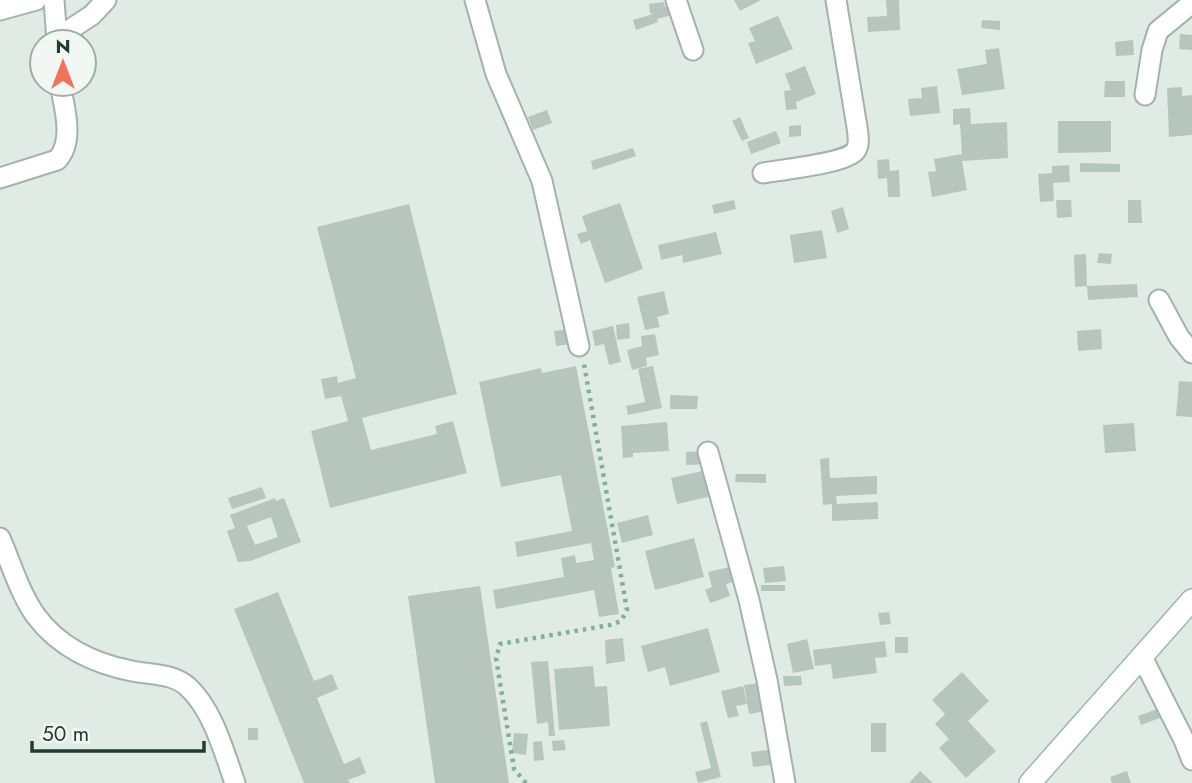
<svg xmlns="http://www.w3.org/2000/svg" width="1192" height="783" viewBox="0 0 1192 783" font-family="Jost,sans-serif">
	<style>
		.building { fill: #b6c6be; fill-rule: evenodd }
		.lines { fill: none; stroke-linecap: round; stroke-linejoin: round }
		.minor-casing { stroke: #a3b3ac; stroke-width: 23 }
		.secondary-casing { stroke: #9fb7ac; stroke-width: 24 }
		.path { stroke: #81af9d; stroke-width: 4.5; stroke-dasharray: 3.5 5; stroke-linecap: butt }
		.minor { stroke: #fff; stroke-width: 19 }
		.secondary { stroke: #fff; stroke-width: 21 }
	</style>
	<rect width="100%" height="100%" fill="#e0ebe5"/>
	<path class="building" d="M734,0h27l-21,11z
		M886,0h13l1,30 -32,2 -1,-15 20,-1z
		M664,2l1,5 3,-1 1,10 -12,3 1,3 -22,8 -3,-10 20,-6 -3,-1 -1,-9z
		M778,16l15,33 -37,15 -8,-21 7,-2 -6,-13z
		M982,20l18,1v9l-19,-2z
		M1180,34l12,1v15l-13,-1z
		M1133,40l1,15 -18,1 -1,-14z
		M999,48l6,41 -43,6 -5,-26 30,-5 -2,-14z
		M805,66l11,28 -20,8 1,7 -11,1 -2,-19 7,-1 -6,-16z
		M1105,81h20v16h-21z
		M937,86l3,27 -30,3 -2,-17 14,-1 -1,-10z
		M1182,87v9l10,-1v40l-23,2 -2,-49z
		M970,108l1,16 36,-2 1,36 -46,3 5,29 -35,7 -4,-25 8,-1 -2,-12 28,-5 -2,-30 -7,1v-16z
		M547,110l5,13 -19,7 -5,-13z
		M740,117l9,21 -7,3 -10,-20z
		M1058,121h53v31l-53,1z
		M801,125v11l-12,1v-11z
		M776,131l5,12 -30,11 -4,-12z
		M633,148l3,8 -43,14 -2,-9z
		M889,159l1,12 9,-1 1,27h-12l-1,-19 -9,1 -1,-19z
		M1080,163l40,1v8h-40z
		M1069,165l1,17 -17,1 1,18 -14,1 -2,-28 14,-1v-7z
		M734,200l2,9 -22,5 -2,-9z
		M1056,200h15l1,17 -15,1z
		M1128,200h13l1,23h-14z
		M620,203l23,66 -38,14 -15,-43 -9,4 -4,-10 10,-3 -5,-15z
		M409,204l48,190 -95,24 9,32 66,-16 -2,-8 18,-5 14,52 -137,35 -19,-77 37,-10 -7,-25 -16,3 -4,-20 16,-3 1,7 18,-5 -39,-151z
		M843,207l6,22 -12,4 -6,-22z
		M822,230l5,28 -33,5 -4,-28z
		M716,232l6,22 -39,9 -1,-8 -21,5 -3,-15z
		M1099,253l13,1 -1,10 -14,-1z
		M1086,254l1,32 -12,1 -1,-32z
		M1137,284l1,13 -50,3 -1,-14z
		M664,291l5,23 -12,3 3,10 -15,3 -8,-33z
		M629,323l1,15 -13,2 -1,-15z
		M613,326l8,36 -12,3 -5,-21 -9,2 -3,-15z
		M570,329l2,15 -16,2 -2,-15z
		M1101,329l1,20 -24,2 -1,-20z
		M655,334l4,21 -13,3 1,8 -15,4 -5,-20 15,-4 -1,-10z
		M576,366l39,201 -4,1 8,46 -20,3 -5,-27 -98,19 -3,-19 71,-13 -3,-19 14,-3 1,8 18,-3 -3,-17 -74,14 -2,-15 57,-11 -11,-56 -60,12 -22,-105 62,-14 1,5z
		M653,366l9,42 -34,7 -2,-9 19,-4 -7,-33z
		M1179,381l13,1v35l-16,-1z
		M670,395l28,1 -1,13h-27z
		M667,422l2,29 -36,2v4l-10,1 -2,-32z
		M1134,423l2,28 -31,2 -2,-28z
		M707,451l1,13 -22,1v-13z
		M829,458l1,20 47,-2v18l-41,2 1,8 41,-2v17l-46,2v-17l-9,1 -3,-46z
		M707,470l6,26 -36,8 -6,-26z
		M736,474h30v9l-31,-1z
		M262,487l4,11 -34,11 -4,-11z
		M275,498l1,3 8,-3 17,44 -51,19 -12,1 -11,-31 8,-3 -5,-13zM271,517l7,20 -23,8 -8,-19z
		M648,515l5,20 -31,8 -5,-20z
		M694,538l10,39 -49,13 -10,-39z
		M784,566l2,15 -21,2 -2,-15z
		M729,567l4,15 -7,2 4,12 -20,7 -5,-13 7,-3 -4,-15z
		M761,585h24v6h-24z
		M480,586l29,197h-74l-27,-187z
		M278,592l36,89 18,-7 6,15 -21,9 27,66 16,-7 6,16 -18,7 2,3h-46l-70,-174z
		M889,612l2,12 -11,1 -2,-12z
		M708,628l12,44 -50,14 -5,-19 -17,5 -7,-26z
		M895,637h13v16h-13z
		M623,638l2,23 -19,3 -1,-24z
		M807,639l7,30 -21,4 -6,-29z
		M885,641l2,16 -12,1 2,15 -44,6 -2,-15 -16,2 -2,-16z
		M548,661l7,75h-6l-1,-14 -11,2 -6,-62z
		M593,666l2,21 12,-1 3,40 -51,4 -5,-61z
		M962,672l27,29 -21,20 28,30 -30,27 -27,-30 10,-9 -14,-15 10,-10 -13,-14z
		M783,676h18l1,9 -18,1z
		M761,683l4,28 -16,3 -5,-29z
		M743,686l4,18 -11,2 3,10 -11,2 -7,-27z
		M1157,709l3,9 -19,7 -3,-9z
		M707,721l14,56 -23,6 -3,-11 16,-4 -11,-45z
		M871,723h15v29h-15z
		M248,728h10v12h-10z
		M514,733l14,1 -2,21 -14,-2z
		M564,740l2,10 -13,1 -1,-10z
		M542,741l2,19 -10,1 -1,-19z
		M776,749l1,15 -24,3 -2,-15z
		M920,771l13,12h-24z
		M1127,771l4,12h-19l-2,-6z"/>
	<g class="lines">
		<g class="minor-casing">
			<path id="minor" d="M54,0l3,42
				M475,0l21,74 46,107 37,165
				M676,0l17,50
				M0,10l36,-10
				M57,38l35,-23 14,-15
				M1145,95l7,-45 6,-19 34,-28
				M763,173c17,-3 86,-10 93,-23 4,-7 2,-15 1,-23l-21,-127
				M0,178l57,-18c18,-19 7,-54 3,-76
				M1159,300l20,37 13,16
				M708,452l41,148 18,80 18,103
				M0,538c11,25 20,56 36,78 23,31 59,48 96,55 19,4 41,2 56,16 25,23 36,65 47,96
				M1142,657l42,83 8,20"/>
		</g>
		<g class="secondary-casing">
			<path id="secondary" d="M1030,783l162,-183"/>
		</g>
		<path class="path" d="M526,783l-12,-14 -18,-111 4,-14 110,-19 11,-4 6,-11 -43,-246"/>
		<use href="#minor" class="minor"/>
		<use href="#secondary" class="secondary"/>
	</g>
	<g transform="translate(63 63)"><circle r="33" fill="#f1f8f4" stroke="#9eada6" stroke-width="2"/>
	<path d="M0-5L12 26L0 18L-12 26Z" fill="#f17159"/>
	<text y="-10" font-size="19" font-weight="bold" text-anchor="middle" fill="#213c32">N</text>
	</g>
	<path d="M32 741v10h172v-10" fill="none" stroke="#213c32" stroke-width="3.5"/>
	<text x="42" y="741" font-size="21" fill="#213c32" stroke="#f1f8f4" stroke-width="5" paint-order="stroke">50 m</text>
</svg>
